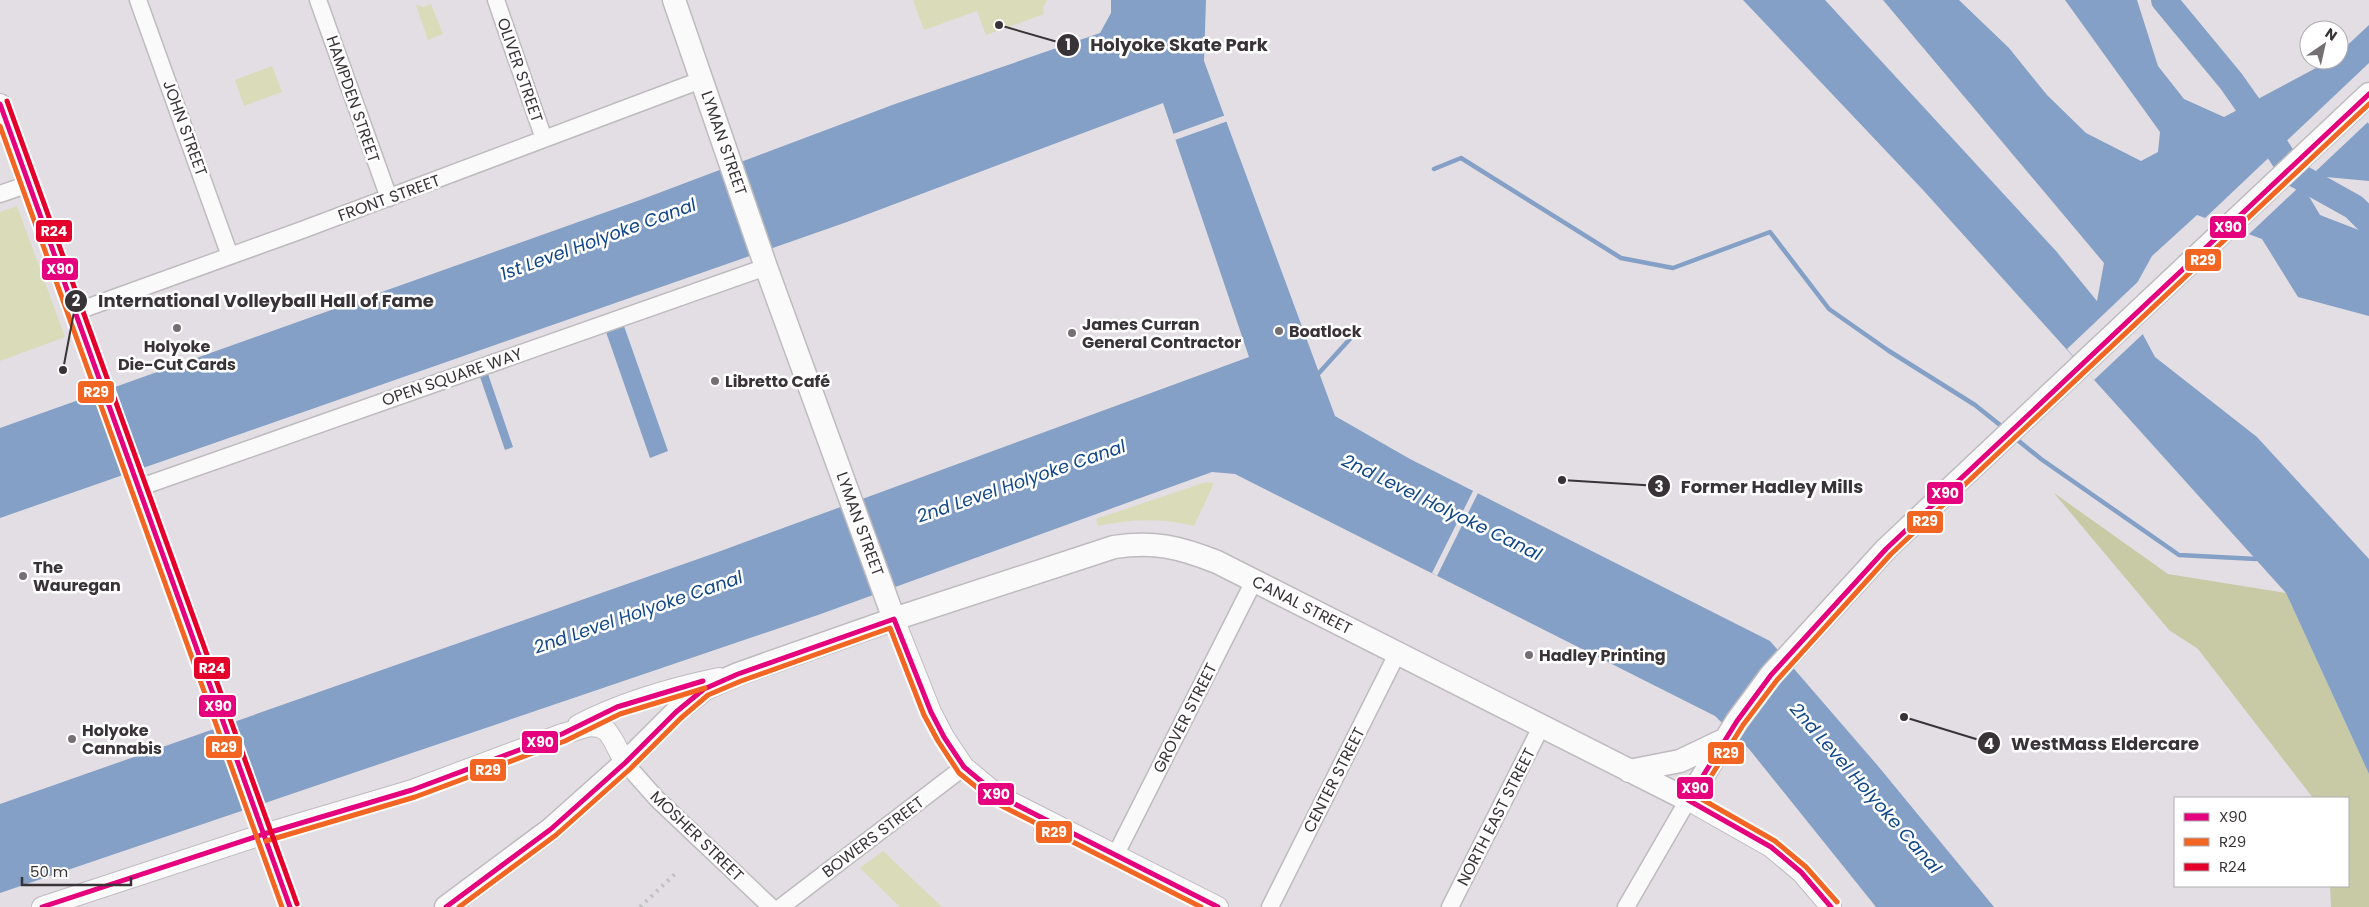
<svg xmlns="http://www.w3.org/2000/svg" width="2369" height="907" viewBox="0 0 2369 907" font-family="Poppins,sans-serif">
	<style>
		.green { fill: #d9dbb9 }
		.forest { fill: #c8c9a5 }
		.water { fill: #85a0c6 }
		.pier { fill: #e3dee3 }
		.lines { fill: none; stroke-linecap: round; stroke-linejoin: round }
		.stream { stroke: #85a0c6; stroke-width: 4.5 }
		.river { stroke: #85a0c6; stroke-width: 26 }
		.minor-casing { stroke: #bebbbe; stroke-width: 19 }
		.tertiary-casing { stroke: #bebbbe; stroke-width: 22 }
		.secondary-casing { stroke: #bebbbe; stroke-width: 25 }
		.minor { stroke: #fbfafb; stroke-width: 16 }
		.tertiary { stroke: #fbfafb; stroke-width: 20 }
		.secondary { stroke: #fbfafb; stroke-width: 22 }
		.rail { stroke: #c2c1c2; stroke-width: 4; stroke-dasharray: 2.5 5; stroke-linecap: butt }
		.bus-1-casing { stroke: #fff; stroke-width: 9 }
		.bus-2-casing { stroke: #fff; stroke-width: 9 }
		.bus-3-casing { stroke: #fff; stroke-width: 9 }
		.bus-1 { stroke: #e5007d; stroke-width: 5 }
		.bus-2 { stroke: #f26522; stroke-width: 5 }
		.bus-3 { stroke: #e4002b; stroke-width: 5 }
		.poi-dot { fill: #746f73; stroke: #fff; stroke-width: 2 }
		.labels { text-anchor: middle; dominant-baseline: central; stroke-width: 5; stroke-linejoin: round; paint-order: stroke }
		.street-label { font-size: 16px; fill: #383337; stroke: #fff }
		.poi-label { font-size: 16px; font-weight: bold; fill: #383337; stroke: #fff; text-anchor: start }
		.water-label { font-size: 18px; font-style: italic; fill: #104789; stroke: #fff }
		.leader { fill: none; stroke: #383337; stroke-width: 2 }
		.callout-dot { fill: #383337; stroke: #fff; stroke-width: 2 }
		.mark-label { font-size: 15px; text-anchor: middle; font-weight: bold; fill: #fff }
		.callout-label { font-size: 18px; text-anchor: middle; font-weight: bold; fill: #383337; stroke: #fff; stroke-width: 5; stroke-linejoin: round; paint-order: stroke }
		.line-badge { stroke: #fff; stroke-width: 2 }
		.badge-label { font-size: 14px; text-anchor: middle; font-weight: bold; fill: #fff }
	</style>
	<rect width="100%" height="100%" fill="#e3dee3"/>
	<path class="green" d="M913,0h134l-4,8 1,6 -58,21 -9,-24 -53,19z
		M431,4l12,30 -15,6 -12,-35 8,2z
		M272,66l10,26 -38,14 -9,-26z
		M17,206l48,131 -65,24v-149z
		M1206,482l8,1 -20,43c-33,-8 -63,-7 -96,0l-2,-7z
		M883,851l59,56h-42l-40,-39z"/>
	<path class="forest" d="M2054,493l114,81 118,19 83,181v133h-38l-1,-21h18v-88h-35l-115,-149 -29,-19z"/>
	<path class="water" d="M1111,0h95l-2,61 131,355 75,43 360,182 108,125 116,141h-118l-127,-158 -34,-33 -480,-242 -23,-2 -394,143 -818,278v-89l718,-252 531,-195 -86,-254 -316,119 -847,296v-90l640,-228 255,-96 205,-71 11,-20z
		M1743,0h82l231,251 41,50 7,-38 -221,-263h76l50,48 38,47 39,38 55,28 17,-9 2,-20 -95,-132h72l21,66 26,33 40,18 107,-57h8v-7l30,-28v47l-24,22 24,30v57l-43,-4 -19,16 13,22 49,19v82l-71,-19 -36,-58 -65,-24 -45,41 -26,47 29,54 102,80 112,122v215l-83,-181 -363,-403z
		M624,326l44,125 -18,7 -44,-126z
		M488,374l25,73 -8,3 -25,-73z"/>
	<path class="pier" d="M2369,63v12l-20,19 20,27 -122,115 -44,-16z
		M1226,115l2,6 -53,19 -2,-6z
		M2144,276l-15,27 16,29 -51,48 -27,-31z
		M1474,489l5,2 -42,85 -5,-3z"/>
	<g class="lines">
		<path class="stream" d="M1434,169l27,-11 160,100 52,10 97,-36 59,77 60,42 86,54 30,24
			M1319,373l39,-43
			M2015,438l26,21 138,96 77,4"/>
		<path class="river" d="M2164,0l67,81 24,34 38,58 61,34 15,15"/>
		<g class="minor-casing">
			<path id="minor" d="M138,0l92,256
				M318,0l71,198
				M496,0l48,139
				M0,194l29,-10
				M75,312l227,-82 399,-150
				M138,488l628,-221
				M625,763l32,36 114,108
				M1115,856l139,-275
				M781,907l183,-140
				M1270,907l127,-253
				M1450,907l91,-180
				M1626,907l62,-107"/>
		</g>
		<g class="tertiary-casing">
			<path id="tertiary" d="M0,104l290,803
				M894,619l37,93 13,25 20,30 35,29 219,111
				M578,725c44,-23 93,-37 141,-47
				M1688,800l83,47 30,25 30,35
				M42,907l222,-73 148,-44 150,-56 28,-8 9,1 8,4 6,9 12,23"/>
		</g>
		<g class="secondary-casing">
			<path id="secondary" d="M674,0l92,267 128,352
				M1629,771l51,-10 44,-21
				M446,907l105,-78 74,-66 51,-51 28,-23 34,-15 156,-55 220,-72c40,-6 65,0 103,15l471,238 49,-79 34,-46 115,-126 483,-455"/>
		</g>
		<use href="#minor" class="minor"/>
		<use href="#tertiary" class="tertiary"/>
		<use href="#secondary" class="secondary"/>
		<path class="rail" d="M640,907l36,-34"/>
		<g class="bus-1-casing">
			<path id="bus-1" d="M0,104l290,803
				M42,907l222,-73 148,-44 150,-56 55,-27 86,-26
				M446,907l105,-78 74,-66 51,-51 28,-23 34,-15 156,-55 37,93 13,25 20,30 35,29 219,111
				M1831,907l-30,-35 -30,-25 -83,-47 49,-79 34,-46 115,-126 483,-455"/>
		</g>
		<g class="bus-2-casing">
			<path id="bus-2" d="M0,126l282,781
				M266,841l149,-44 150,-56 55,-27 85,-26
				M1837,902l-31,-35 -31,-26 -77,-44 45,-72 34,-45 114,-126 478,-450
				M459,907l97,-72 74,-66 51,-51 27,-23 33,-14 149,-53 34,87 14,26 21,32 37,30 205,104"/>
		</g>
		<g class="bus-3-casing">
			<path id="bus-3" d="M7,101l290,803"/>
		</g>
		<use href="#bus-1" class="bus-1"/>
		<use href="#bus-2" class="bus-2"/>
		<use href="#bus-3" class="bus-3"/>
	</g>
	<g class="poi-dot">
		<circle cx="177" cy="328" r="5"/>
		<circle cx="1279" cy="331" r="5"/>
		<circle cx="1072" cy="333" r="5"/>
		<circle cx="715" cy="381" r="5"/>
		<circle cx="23" cy="576" r="5"/>
		<circle cx="1529" cy="655" r="5"/>
		<circle cx="72" cy="739" r="5"/>
	</g>
	<g class="labels">
		<g class="street-label">
			<text transform="translate(520 70) rotate(71)">OLIVER STREET</text>
			<text transform="translate(353 99) rotate(71)">HAMPDEN STREET</text>
			<text transform="translate(185 128) rotate(70)">JOHN STREET</text>
			<text transform="translate(724 143) rotate(71)">LYMAN STREET</text>
			<text transform="translate(389 198) rotate(-20)">FRONT STREET</text>
			<text transform="translate(452 377) rotate(-19)">OPEN SQUARE WAY</text>
			<text transform="translate(860 524) rotate(70)">LYMAN STREET</text>
			<text transform="translate(1302 605) rotate(27)">CANAL STREET</text>
			<text transform="translate(1185 718) rotate(-63)">GROVER STREET</text>
			<text transform="translate(1334 780) rotate(-63)">CENTER STREET</text>
			<text transform="translate(1496 817) rotate(-63)">NORTH EAST STREET</text>
			<text transform="translate(697 836) rotate(44)">MOSHER STREET</text>
			<text transform="translate(873 837) rotate(-37)">BOWERS STREET</text>
		</g>
		<g class="poi-label">
			<text x="1082" y="324">James Curran<tspan x="1082" dy="18">General Contractor</tspan></text>
			<text x="1289" y="331">Boatlock</text>
			<text x="177" y="346" text-anchor="middle">Holyoke<tspan x="177" dy="18">Die-Cut Cards</tspan></text>
			<text x="725" y="381">Libretto Café</text>
			<text x="33" y="567">The<tspan x="33" dy="18">Wauregan</tspan></text>
			<text x="1539" y="655">Hadley Printing</text>
			<text x="82" y="730">Holyoke<tspan x="82" dy="18">Cannabis</tspan></text>
		</g>
		<g class="water-label">
			<text transform="translate(598 239) rotate(-20)">1st Level Holyoke Canal</text>
			<text transform="translate(1021 481) rotate(-19)">2nd Level Holyoke Canal</text>
			<text transform="translate(1442 507) rotate(26)">2nd Level Holyoke Canal</text>
			<text transform="translate(638 612) rotate(-19)">2nd Level Holyoke Canal</text>
			<text transform="translate(1866 788) rotate(49)">2nd Level Holyoke Canal</text>
		</g>
	</g>
	<path class="leader" d="M999 25L1068 45M63 370L76 301M1562 480L1659 486M1904 717L1989 743"/>
	<g class="callout-dot">
		<circle cx="999" cy="25" r="5"/>
		<circle cx="63" cy="370" r="5"/>
		<circle cx="1562" cy="480" r="5"/>
		<circle cx="1904" cy="717" r="5"/>
		<circle cx="1068" cy="45" r="12"/>
		<circle cx="76" cy="301" r="12"/>
		<circle cx="1659" cy="486" r="12"/>
		<circle cx="1989" cy="743" r="12"/>
	</g>
	<g class="mark-label">
		<text x="1068" y="50">1</text>
		<text x="76" y="306">2</text>
		<text x="1659" y="492">3</text>
		<text x="1989" y="749">4</text>
	</g>
	<g class="callout-label">
		<text x="1179" y="51">Holyoke Skate Park</text>
		<text x="266" y="307">International Volleyball Hall of Fame</text>
		<text x="1772" y="493">Former Hadley Mills</text>
		<text x="2105" y="750">WestMass Eldercare</text>
	</g>
	<g class="line-badge">
		<rect x="2209" y="215" width="38" height="24" rx="5" fill="#e5007d"/>
		<rect x="35" y="219" width="38" height="24" rx="5" fill="#e4002b"/>
		<rect x="2184" y="248" width="38" height="24" rx="5" fill="#f26522"/>
		<rect x="41" y="257" width="38" height="24" rx="5" fill="#e5007d"/>
		<rect x="77" y="380" width="38" height="24" rx="5" fill="#f26522"/>
		<rect x="1926" y="481" width="38" height="24" rx="5" fill="#e5007d"/>
		<rect x="1906" y="510" width="38" height="24" rx="5" fill="#f26522"/>
		<rect x="193" y="656" width="38" height="24" rx="5" fill="#e4002b"/>
		<rect x="198" y="694" width="39" height="24" rx="5" fill="#e5007d"/>
		<rect x="521" y="730" width="38" height="24" rx="5" fill="#e5007d"/>
		<rect x="205" y="735" width="38" height="24" rx="5" fill="#f26522"/>
		<rect x="1707" y="741" width="38" height="24" rx="5" fill="#f26522"/>
		<rect x="469" y="758" width="38" height="24" rx="5" fill="#f26522"/>
		<rect x="1676" y="776" width="38" height="24" rx="5" fill="#e5007d"/>
		<rect x="977" y="782" width="38" height="24" rx="5" fill="#e5007d"/>
		<rect x="1035" y="820" width="38" height="24" rx="5" fill="#f26522"/>
	</g>
	<g class="badge-label">
		<text x="2228" y="232">X90</text>
		<text x="54" y="236">R24</text>
		<text x="2203" y="265">R29</text>
		<text x="60" y="274">X90</text>
		<text x="96" y="397">R29</text>
		<text x="1945" y="498">X90</text>
		<text x="1925" y="526">R29</text>
		<text x="212" y="673">R24</text>
		<text x="218" y="711">X90</text>
		<text x="540" y="747">X90</text>
		<text x="224" y="752">R29</text>
		<text x="1726" y="758">R29</text>
		<text x="488" y="775">R29</text>
		<text x="1695" y="793">X90</text>
		<text x="996" y="799">X90</text>
		<text x="1054" y="837">R29</text>
	</g>
	<rect x="2174" y="797" width="175" height="90" fill="#ffffff" stroke="#afadaf"/>
	<rect x="2184" y="813" width="25" height="8" fill="#e5007d" stroke="#afadaf"/>
	<text x="2219" y="822" font-size="15" fill="#383337">X90</text>
	<rect x="2184" y="838" width="25" height="8" fill="#f26522" stroke="#afadaf"/>
	<text x="2219" y="847" font-size="15" fill="#383337">R29</text>
	<rect x="2184" y="863" width="25" height="8" fill="#e4002b" stroke="#afadaf"/>
	<text x="2219" y="872" font-size="15" fill="#383337">R24</text>
	<g transform="translate(2324 45) rotate(34)"><circle r="24" fill="#ffffff" stroke="#afadaf"/>
	<path d="M0-4L9 19L0 12L-9 19Z" fill="#746f73"/>
	<text y="-8" font-size="14" font-weight="bold" text-anchor="middle" fill="#383337">N</text>
	</g>
	<path d="M22 877v8h109v-8" fill="none" stroke="#383337" stroke-width="2.5"/>
	<text x="30" y="877" font-size="15" fill="#383337" stroke="#ffffff" stroke-width="4" paint-order="stroke">50 m</text>
</svg>
